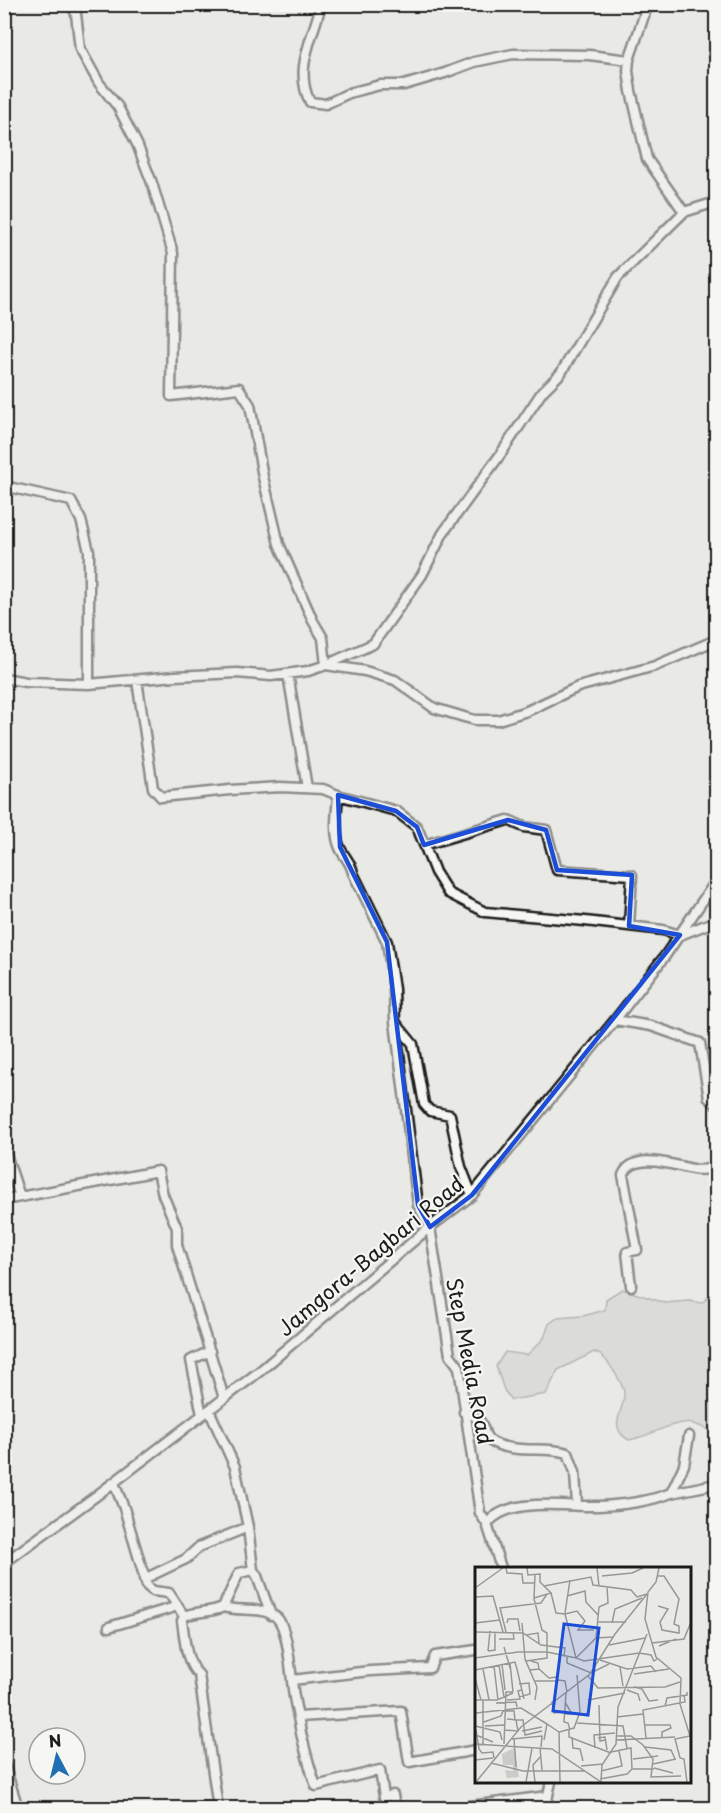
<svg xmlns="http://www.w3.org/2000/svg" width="721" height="1813" viewBox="0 0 721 1813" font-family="'Playpen Sans',sans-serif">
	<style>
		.green { fill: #cbcbc7; stroke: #747472; stroke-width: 1.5 }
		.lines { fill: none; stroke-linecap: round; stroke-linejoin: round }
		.street-casing { stroke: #1c1c1c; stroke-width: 13 }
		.street { stroke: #f6f6f2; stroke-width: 8 }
		.marked { fill: none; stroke: #1d4ed8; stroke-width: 4.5; stroke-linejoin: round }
		.labels { text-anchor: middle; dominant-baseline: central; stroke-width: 4.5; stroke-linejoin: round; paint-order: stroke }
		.street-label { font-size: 21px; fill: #1c1c1c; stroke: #f6f6f2 }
		.inset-road { fill: none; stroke: #979795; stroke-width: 1.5 }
		.view { fill: #1d4ed8; fill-opacity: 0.15; stroke: #1d4ed8; stroke-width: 3 }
		.inset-edge { fill: none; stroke: #1c1c1c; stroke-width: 3 }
	</style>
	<rect width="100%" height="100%" fill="#e9e9e5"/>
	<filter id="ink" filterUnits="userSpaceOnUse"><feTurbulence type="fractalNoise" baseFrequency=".0167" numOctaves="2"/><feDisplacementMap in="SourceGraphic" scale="12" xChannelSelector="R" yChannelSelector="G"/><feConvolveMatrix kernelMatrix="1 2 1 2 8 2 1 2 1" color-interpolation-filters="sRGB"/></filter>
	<g filter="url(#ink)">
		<path class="green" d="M716,1285v149c-40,-25 -49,-1 -87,6 -23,-13 -4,-29 -5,-47 0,-8 -16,-32 -22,-37 -2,-2 -6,-3 -8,-4l-36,18 -12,24 -35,6 -7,-10 -8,-24 9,-14 22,3 17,-17 5,-14 8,-6 26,-2 22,-6 1,-11 16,-10 43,14 24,-2 13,2 12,-12z"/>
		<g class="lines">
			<g class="street-casing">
				<path id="street" d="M72,4l4,10 4,35 19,34 19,24 19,37 15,39 21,70 -2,143 68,-8 11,17 13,72 16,67 34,77 10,17 3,27 39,6 30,9 39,28 30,9 11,3h23l29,-9 51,-24 77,-21 61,-26
					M321,4c-7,33 -28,64 -11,98l16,2 23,-11 31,-8h24l41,-12 29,-11 39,-8 76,1 40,5
					M648,4l-19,56 -1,11 3,20 16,68 37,53
					M4,486l67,15 10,19 8,31v133
					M288,674l19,114
					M4,678l22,4 63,2 86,-8 62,-3 34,3 37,-5 18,-6 47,-21 49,-69 21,-42 57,-78 42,-63 19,-19 57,-96 66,-65 32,-10
					M137,680l16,108 8,9 69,-7 50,-3 43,2 15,6 58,16 21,16 18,45 13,21 37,19 100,9 78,9 17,5 36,-14
					M338,795c-1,16 -5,38 2,53 4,9 11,14 13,25l34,69 7,47 1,33 18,22 11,60 6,7 20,4 11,52 11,28
					M424,845l84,-25 16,7 22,3 11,40 75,5 -3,51
					M615,1020l36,6 49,17 9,55 7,6
					M395,1022l23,183 12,22 20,128 9,12 21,146 7,11 14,44
					M4,1148l16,49 138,-26 5,24 14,33v17l47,153
					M4,1200l16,-3
					M631,1286l-4,-34 10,-2 -14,-75c11,-25 52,-9 70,-6 7,2 16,0 23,-1
					M209,1410l26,57 13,60 5,43 -14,3 -16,34c-13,6 -26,4 -39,9l-2,5c3,18 3,41 17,54l19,133
					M464,1412c28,8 13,23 30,31 23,11 52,3 74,10l7,19 2,34
					M202,1415l-11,-55 19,-9
					M114,1483l10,25 23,78 6,5 16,2 15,23
					M671,1493l45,-9
					M487,1524c21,-28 80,-17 111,-18 25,-1 50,-4 73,-13l13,-28 5,-29
					M4,1563l92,-67 164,-125 170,-144 42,-32 143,-175 50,-64 51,-75
					M253,1570l4,6 14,39
					M144,1579l42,-20 13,-12 49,-20
					M223,1607c16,5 39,-1 53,10 13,10 15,63 18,80 2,12 5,24 7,36 4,17 9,36 15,53l64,-16 4,27 9,-2 2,13
					M109,1627l69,-21
					M292,1680l78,-9 60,-3 5,-12 41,-6
					M298,1717l103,-6 8,51 67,-12
					M4,1764l14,44
					M197,1808l21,-2
					M454,1808l94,-12
					M545,1808l6,-26"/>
			</g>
			<use href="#street" class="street"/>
		</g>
	</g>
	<path d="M0 0H721V1813H0ZM338,795l58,16 21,16 7,18 84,-25 38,10 11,40 75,5 -3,51 51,9 -208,260 -42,32 -12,-22 -31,-263 -47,-95z" fill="#e9e9e5" fill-opacity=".55" fill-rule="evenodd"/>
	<path class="marked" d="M338,795l58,16 21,16 7,18 84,-25 38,10 11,40 75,5 -3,51 51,9 -208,260 -42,32 -12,-22 -31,-263 -47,-95z"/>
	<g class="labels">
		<g class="street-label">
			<text transform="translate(370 1255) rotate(-40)">Jamgora-Bagbari Road</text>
			<text transform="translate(471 1361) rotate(79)">Step Media Road</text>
		</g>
	</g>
	<g transform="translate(475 1567)">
		<rect width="216" height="216" fill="#e9e9e5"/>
		<path d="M39,181l5,29 -12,1 -2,-8 8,1v-6h-10l-1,-11z" fill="#cbcbc7"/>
		<path class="inset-road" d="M31,1l1,5 15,1 1,9h11M52,1l1,7 12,-1v8l11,11 -17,5M122,1l2,18M184,1l-3,14 -8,10 -3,27 11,38 25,21 -1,26 10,32 -15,3 5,19 4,1 3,23M127,9l30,-3 11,-5M183,9h6l15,23 -5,25 5,2v7l-17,-3 -2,-8 8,-13 -10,-3M69,19l47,-9 2,8 38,5 6,7 10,-3M0,21l28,-20M76,26l5,20 9,1 11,44 8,3 55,-8 12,2 3,6 3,-2M92,29l18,-5 1,11 12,13M0,30l18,-1 10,36M90,46l5,-33M90,47l12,-3 8,10 -7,9h16M122,55h29M0,56l25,-3M32,56l1,-4h10l2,12M47,56l3,36 12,28 -2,13M137,56l3,-14 27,-11M0,65l48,1 18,12 24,3 -1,9M31,65l-6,-24 41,-5 6,-9M51,68l12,-2 1,10M121,71l3,-31 9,-4 -1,-16M24,72h15l-1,-7M177,76l32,-4 7,-17M134,78l36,-7M184,79l17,-7M29,80l7,24M13,84l7,-1v-18M13,84l2,-20M92,90v6l24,10 18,-9M0,91l43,-6h29v-19l-5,-3 -8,-31 1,-25M125,93l27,9 24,-3 5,6M51,94l21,-3v-6l29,6 20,-20 17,-1M35,96l3,29M27,97l3,26M24,98l5,32M19,99l4,34M145,100l3,19M8,102l6,31M42,102l7,30M64,102l10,9 8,-1M0,103l40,-8 2,7M54,103l10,-1 -1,-6 -7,-2M159,107l35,-5M113,109l10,12 67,-1 15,-5M0,111l6,22M83,113l7,1 2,11M60,114h23M44,117l10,-1 1,11 -11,3M159,120l8,2 7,12 9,-1M152,123l11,4 2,7M91,126l-2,29 4,1 2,7M0,133h22l16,-7M32,133l13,-1 -2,-8 3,-1M113,133l37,-7M77,134l2,12 10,-1M21,136l20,-1 1,5M124,138l1,36 5,-1M190,139l2,-8 20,-3v-3M1,146l45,-5 26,16M89,147h8l-7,-12M142,150l26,-3M41,153h7l2,15 17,-4M9,155l17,-6 2,-5h11l1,9M102,156l46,3 4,22M169,158h26l1,3 -9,4v6M0,159l25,6 2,8M10,159l19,-1M1,163l3,19 3,4 11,-1 1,6M29,163l14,1 -2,-11 -9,-1M94,163v7l42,16M47,164l20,-4M1,168l17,7M141,169h15l12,9 10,14 -2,18 30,-1M97,170l1,11 7,1 3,12M39,171l2,29M123,171l7,-1 2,13M171,171l-3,-28 42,-8 -1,-7M37,172l30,-3 -1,11M69,173l3,-16 12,8M141,173l59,-3M0,177l77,5 49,33M8,177v-44M29,177l2,-52h7M170,180l26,3 4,9M65,181l2,22M120,181l-1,-13 21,-2M158,192l25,-3M0,193l18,-2M16,196l32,8h62M178,197l23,-5M106,199l22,-2M179,201l19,5M157,202h22M126,204l21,-5 -3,-15M125,212l27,-5 5,-5 -1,-21 -20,4M1,215l45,-55 69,-53 25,-40 32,-40M51,215l6,-34M60,215l-2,-17 8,-9M85,215l-1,-50 15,-4 6,-16 -3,-37M126,215l1,-17 14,-21 2,-37 29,-73"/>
		<path class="view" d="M89,57l35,4 -11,87 -35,-4z"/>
		<rect width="216" height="216" class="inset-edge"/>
	</g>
	<rect width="721" height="1813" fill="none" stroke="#f6f6f2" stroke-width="24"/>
	<rect x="12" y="12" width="697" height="1789" fill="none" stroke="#1c1c1c" stroke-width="2" filter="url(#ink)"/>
	<g transform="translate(57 1756) rotate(353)"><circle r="28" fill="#f6f6f2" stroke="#9f9f9c" stroke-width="1.5"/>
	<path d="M0-4.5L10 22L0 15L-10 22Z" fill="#1f6fb2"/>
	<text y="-9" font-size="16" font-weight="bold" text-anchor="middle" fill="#1c1c1c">N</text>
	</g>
</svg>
